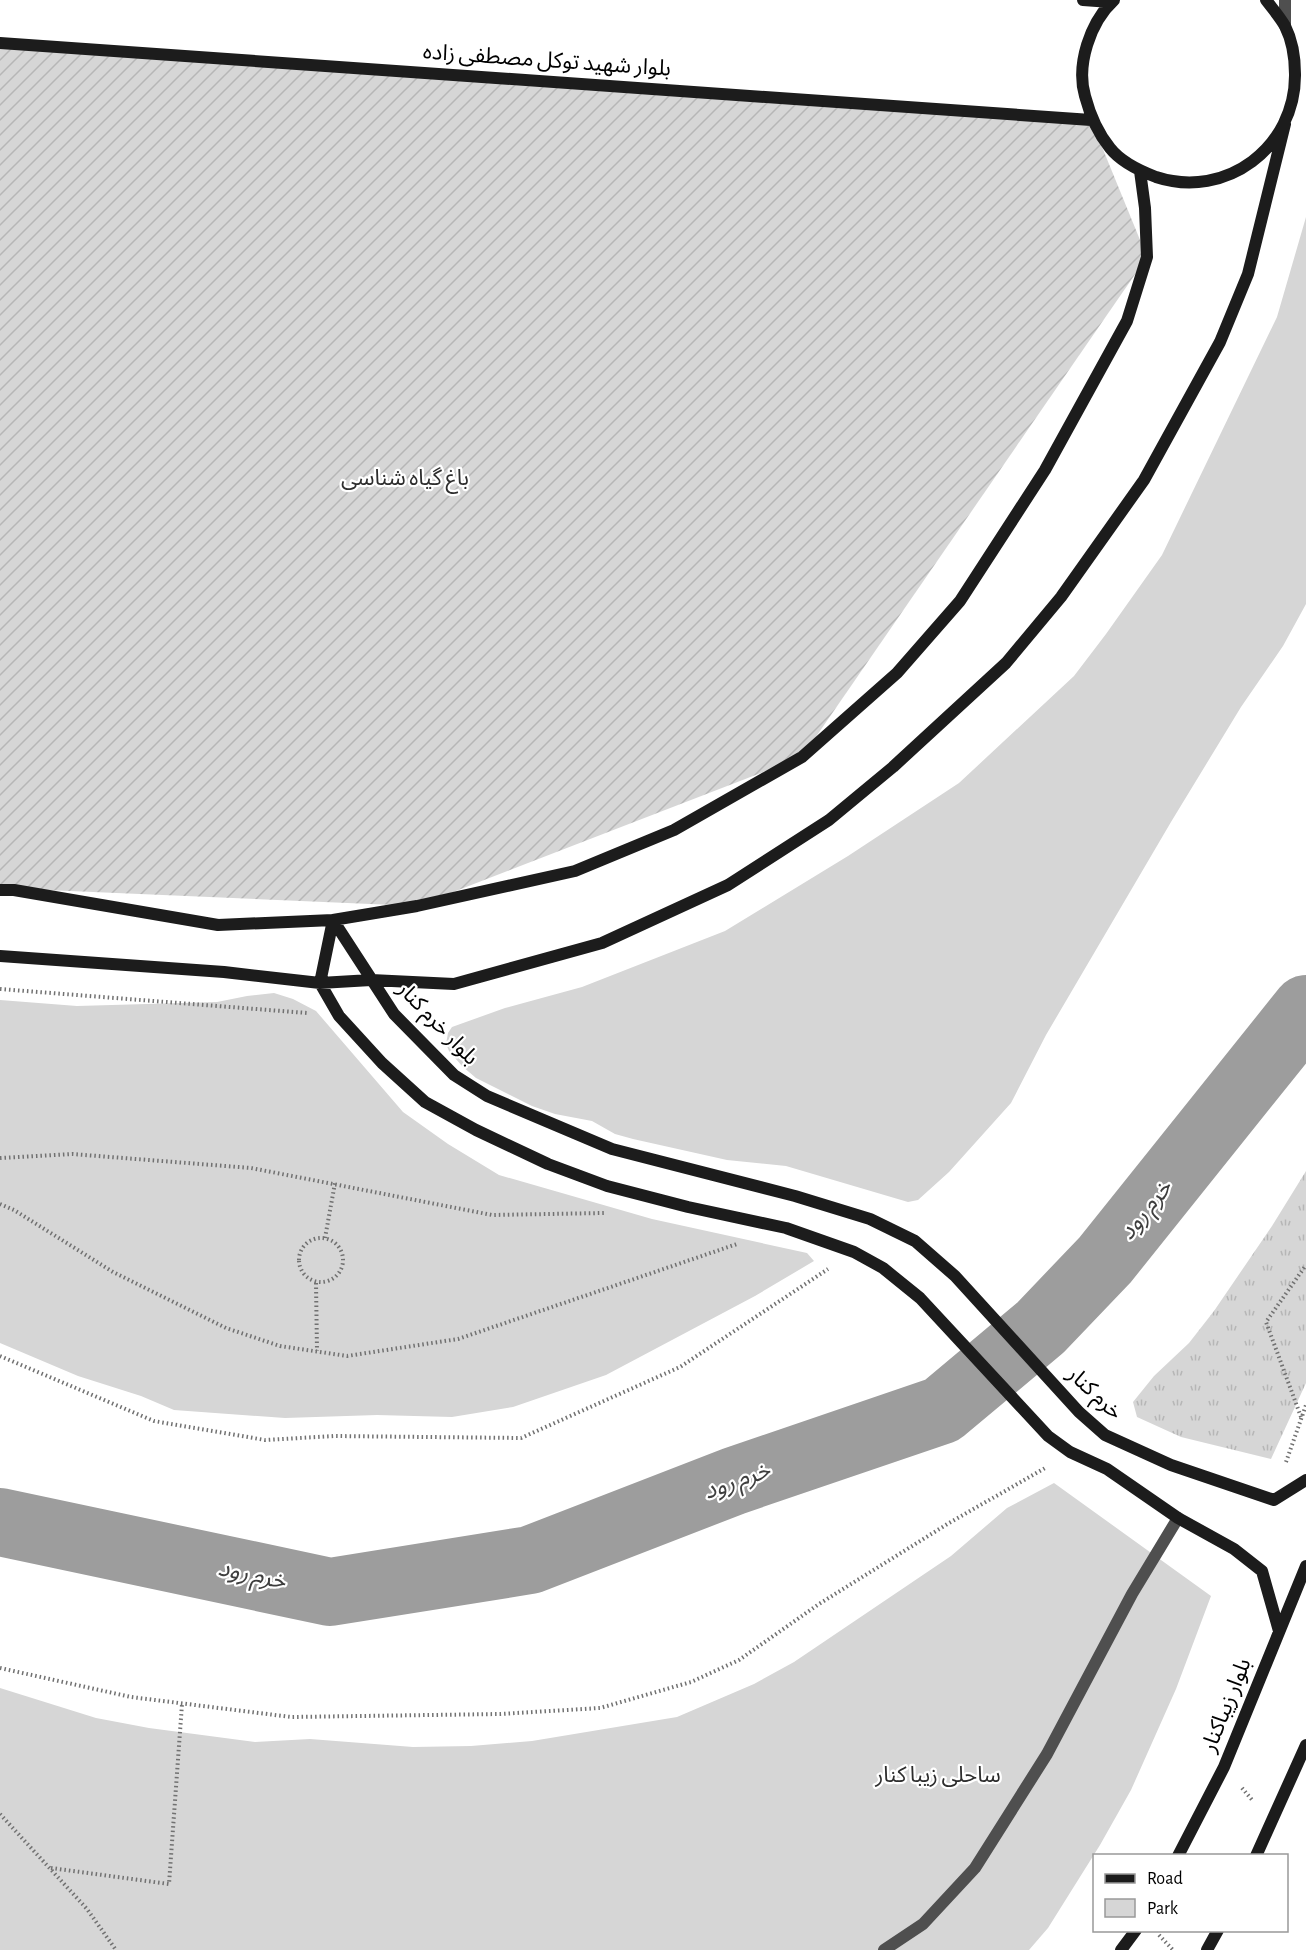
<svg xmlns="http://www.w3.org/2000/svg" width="1306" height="1950" viewBox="0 0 1306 1950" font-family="'Alegreya Sans','Noto Sans Arabic',sans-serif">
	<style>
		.grass { fill: url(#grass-tufts) }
		.park { fill: #d6d6d6 }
		.garden { fill: url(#garden-furrows) }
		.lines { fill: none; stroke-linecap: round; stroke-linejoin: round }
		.river { stroke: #9d9d9d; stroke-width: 68 }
		.path { stroke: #717171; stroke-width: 4; stroke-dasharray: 1.5 3; stroke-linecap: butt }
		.pedestrian { stroke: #4f4f4f; stroke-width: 12 }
		.tertiary { stroke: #4f4f4f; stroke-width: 12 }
		.secondary { stroke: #1c1c1c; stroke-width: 12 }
		.labels { text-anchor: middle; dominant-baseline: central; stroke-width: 4.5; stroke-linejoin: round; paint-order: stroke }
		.street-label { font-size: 22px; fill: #000; stroke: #fff }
		.park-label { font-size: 22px; fill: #2d2d2d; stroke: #fff }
		.water-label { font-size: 24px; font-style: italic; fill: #3e3e3e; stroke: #fff }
	</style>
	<defs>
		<pattern id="grass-tufts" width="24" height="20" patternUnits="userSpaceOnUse" patternTransform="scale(1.5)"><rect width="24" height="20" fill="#d6d6d6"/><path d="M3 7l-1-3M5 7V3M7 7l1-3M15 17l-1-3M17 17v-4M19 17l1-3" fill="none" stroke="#b6b6b6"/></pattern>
		<pattern id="garden-furrows" width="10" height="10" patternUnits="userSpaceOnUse" patternTransform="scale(1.5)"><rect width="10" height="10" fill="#d6d6d6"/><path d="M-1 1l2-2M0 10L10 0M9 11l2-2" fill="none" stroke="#b6b6b6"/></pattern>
	</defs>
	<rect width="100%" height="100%" fill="#fff"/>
	<path class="grass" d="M1306,1171v212l-35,76 -90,-22 -44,-20 -4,-15 21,-26 35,-33 25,-32 58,-85z"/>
	<path class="park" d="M1306,217v387l-23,42 -42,61 -70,115 -125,213 -35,68 -62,69 -31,28 -10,2 -122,-36 -59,-6 -94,-21 -18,-5 -23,-13 -37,-7 -23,-8 -56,-28 -14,-12 -13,-15 -3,-7 2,-11 4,-6 53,-19 77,-21 143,-56 123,-75 111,-73 115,-107 32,-42 56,-79 115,-238z
		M274,993l19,6 23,12 87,101 45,32 51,31 153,44 155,34 7,8 -59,35 -149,79 -93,32 -61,10 -75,-2 -92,3 -111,-8 -33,-14 -63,-20 -78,-33v-343l77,6 140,-4 30,-6z
		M1054,1483l157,113 -35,93 -45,101 -31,55 -52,83 -19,22h-1029v-262l96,30 53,10 106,14 55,-3 103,8 58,-1 61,-5 145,-24 77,-33 40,-22 157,-106 56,-48z"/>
	<path class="garden" d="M0,46l1091,74 56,137 -345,500 -385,149 -417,-18z"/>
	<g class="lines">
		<path class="river" d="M0,1522l330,70 200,-32 204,-79 208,-71 98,-82 65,-68 201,-251"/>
		<path class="path" d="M0,989l307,24
			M0,1158l72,-4 179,14 241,47 112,-2
			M0,1204l14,6 99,62 113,56 54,18 67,10 111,-17 279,-95
			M299 1260a22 22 0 1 1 44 0a22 22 0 1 1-44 0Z
			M325,1238l10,-55
			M316,1283l1,68
			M0,1356l154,65 111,19 69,-4 187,2 159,-71 148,-98
			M1301,1417l-35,-95 40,-57
			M1286,1462l20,-57
			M0,1668l131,29 160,20 209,-3 100,-6 91,-26 48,-22 80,-56 130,-81 98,-56
			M1242,1788l11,13
			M0,1814l87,95 29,41
			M51,1868l118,16 13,-180
			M1159,1935l14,15"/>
		<path class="pedestrian" d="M884,1950l39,-26 52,-56 72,-114 85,-160 46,-76"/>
		<path class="tertiary" d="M1285,26v-26"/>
		<path class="secondary" d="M1083,0l28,2
			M1114,0c-24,22 -38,65 -29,96 5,19 12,36 25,52 11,14 30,23 46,29 70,23 140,-30 139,-103 0,-16 -3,-34 -10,-48 -5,-9 -13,-18 -19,-26
			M0,43l1091,77
			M1140,171l5,37 2,49 -20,64 -82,149 -85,131 -63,72 -95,84 -128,73 -99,41 -158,35 -84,14 -13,63 51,-3 83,4 148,-41 126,-58 101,-65 64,-53 113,-104 55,-66 83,-117 76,-138 28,-68 37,-150
			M0,890h14l204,35 115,-5 61,94 60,61 33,21 125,53 183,47 75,23 45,22 40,35 124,136 26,23 66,30 103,35 32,-20
			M0,956l224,16 96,11 19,33 43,47 43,39 51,28 72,34 59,22 81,21 98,21 68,24 29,16 37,30 128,138 22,16 37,17 71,49 56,31 28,22 17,60
			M1178,1856l46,-89 82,-201
			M1256,1856l50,-111
			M1121,1950l15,-20
			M1207,1950l11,-20"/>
	</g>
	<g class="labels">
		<g class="street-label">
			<text transform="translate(547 60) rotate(4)">بلوار شهید توکل مصطفی زاده</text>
			<text transform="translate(438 1023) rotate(46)">بلوار خرم کنار</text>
			<text transform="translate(1095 1393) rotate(43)">خرم کنار</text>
			<text transform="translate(1226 1705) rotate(-68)">بلوار زیباکنار</text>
		</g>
		<g class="park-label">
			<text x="405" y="478">باغ گیاه شناسی</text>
			<text x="938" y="1775">ساحلی زیبا کنار</text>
		</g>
		<g class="water-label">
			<text transform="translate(1146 1210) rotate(-51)">خرم رود</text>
			<text transform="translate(737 1481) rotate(-20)">خرم رود</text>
			<text transform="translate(252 1575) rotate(12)">خرم رود</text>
		</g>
	</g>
	<rect x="1093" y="1854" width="195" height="78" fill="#ffffff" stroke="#999999" stroke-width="1.5"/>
	<rect x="1105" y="1874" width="30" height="9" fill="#1c1c1c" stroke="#999999" stroke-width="1.5"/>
	<text x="1147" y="1884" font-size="18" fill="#000000">Road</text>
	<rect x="1105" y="1899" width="30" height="18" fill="#d6d6d6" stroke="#999999" stroke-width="1.5"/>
	<text x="1147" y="1914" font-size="18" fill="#000000">Park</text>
</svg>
